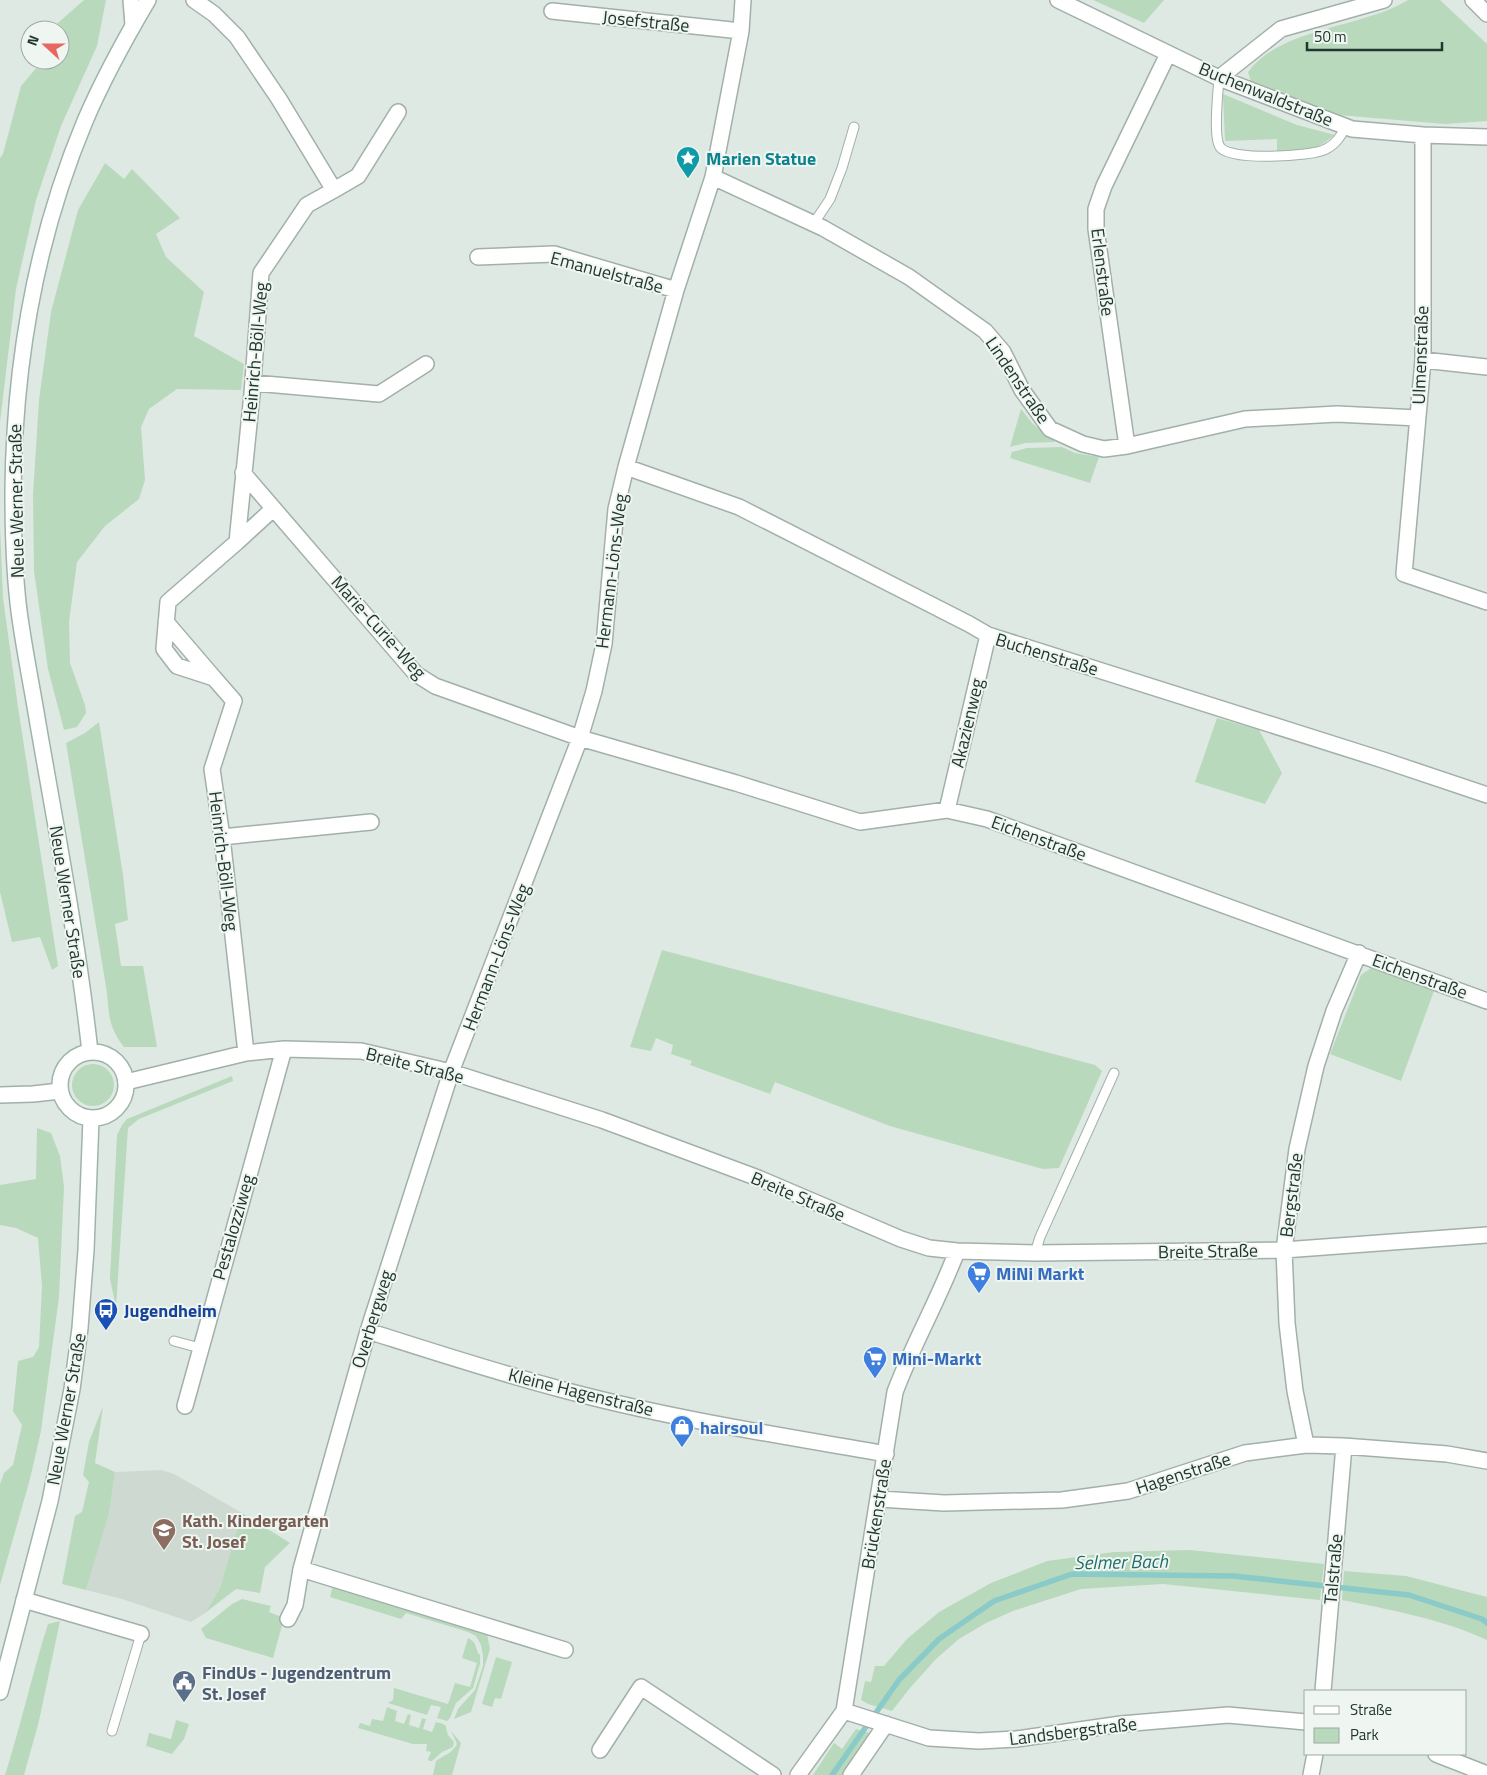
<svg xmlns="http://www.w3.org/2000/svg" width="1487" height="1775" viewBox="0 0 1487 1775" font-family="'Titillium Web',sans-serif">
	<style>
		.built { fill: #cdd9d1 }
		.green { fill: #b9d9bc }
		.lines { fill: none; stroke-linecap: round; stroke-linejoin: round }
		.stream { stroke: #8acac9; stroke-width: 5.5 }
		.service-casing { stroke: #a2b0a9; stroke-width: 11 }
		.minor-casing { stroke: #a2b0a9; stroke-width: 18 }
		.tertiary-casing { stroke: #a2b0a9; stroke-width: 18 }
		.secondary-casing { stroke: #9fb4a9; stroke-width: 18 }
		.service { stroke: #fff; stroke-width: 9 }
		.minor { stroke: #fff; stroke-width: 15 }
		.tertiary { stroke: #fff; stroke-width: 15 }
		.secondary { stroke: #fff; stroke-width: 15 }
		.labels { text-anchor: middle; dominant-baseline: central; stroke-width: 4; stroke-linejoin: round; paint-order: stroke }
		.street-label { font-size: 18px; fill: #21372e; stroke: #eff6f1 }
		.culture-label { font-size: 18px; font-weight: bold; fill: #0d838f; stroke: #eff6f1; text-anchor: start }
		.shop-label { font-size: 18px; font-weight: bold; fill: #366cbe; stroke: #eff6f1; text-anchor: start }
		.transit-label { font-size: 18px; font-weight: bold; fill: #164399; stroke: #eff6f1; text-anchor: start }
		.education-label { font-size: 18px; font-weight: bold; fill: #785e54; stroke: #eff6f1; text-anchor: start }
		.service-label { font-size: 18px; font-weight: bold; fill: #4e5e75; stroke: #eff6f1; text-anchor: start }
		.water-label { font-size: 19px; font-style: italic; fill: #216e6d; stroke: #eff6f1 }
	</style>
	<rect width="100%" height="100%" fill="#dfe9e3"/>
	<path class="built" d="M162,1470l12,4 68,39 -22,75 -15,25 -14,9 -69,-23 -36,-9 23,-76 6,-42z"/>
	<path class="green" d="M84,0h22l-9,46 -36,80 -25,74 -20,89 -16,133v-264l3,-4 18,-68 22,-26h17v-19l2,-2 -2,-2v-7l-9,-1z
		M1093,0h71l-20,23z
		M1408,0h32l47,44v77l-42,3 -119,-10 -75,-32 -3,-10c33,-45 115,-44 160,-72z
		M1223,94l74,31 38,10 -20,14 -38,3v-13l-52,2z
		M105,163l19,16 8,-10 48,49 -24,16 10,23 38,35 -10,44 50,28 -3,26 -64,-1 -28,20 -8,18 4,53 -6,19 -34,27 -28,36 -8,60 1,41 15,42 1,8 -9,14 -13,3 -16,-61 -14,-98 -1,-76 6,-95 12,-88 27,-102z
		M1021,409l12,15 22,18 -30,1 -15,4z
		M1062,447l13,6 24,4 -9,26 -80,-25 2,-6 15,-4z
		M0,525l3,73 15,109 40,259 -6,4 -12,-33 -28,5 -12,-50z
		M1217,718l42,12 23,43 -17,31 -70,-22z
		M99,722l24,153 5,45 -13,4 6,42h22l14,81h-33c-15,-19 -15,-31 -17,-54l-41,-250 19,-10z
		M662,950l433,115 7,6 -43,97 -16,1 -153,-43 -115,-44 -5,12 -80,-29 2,-4 -21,-7 2,-9 -17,-7 -5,13 -21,-4z
		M1371,968l63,23 -33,90 -71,-27 31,-79z
		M72 1085a21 21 0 1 1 42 0a21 21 0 1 1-42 0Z
		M232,1076l1,5 -94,38 -11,9 -12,179 -6,-28 7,-144 5,-10 5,-6z
		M37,1128l14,5 9,23 4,31 -5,110 -18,134 -11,48 -30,106v-101l4,-11 9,-8 9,-40 -9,-14 5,-50 15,-4 6,-10 3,-61 -4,-48 -22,-10 -16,-3v-40l36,-6z
		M103,1406l-8,57 20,9 -6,42 -23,76 -24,-6 13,-68 7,-4 7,-30 -6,-7 6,-33z
		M242,1513l48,30 -25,24 -5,26 -24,-4 -31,24 15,-25z
		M1190,1550l134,14 -4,36 -157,-16 -82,5 -68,22 -27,12 -27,16 -23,20 -26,29 -18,23 -24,-7 -7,-4 4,-19 6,1 4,-16h9l23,-27 32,-27 52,-29 56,-22 67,-9z
		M1344,1571l62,5 81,21v43c-45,-21 -96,-30 -145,-40z
		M333,1585l154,49 3,15 -19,63 -17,7 4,-10 17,-19 8,-24v-10l-2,-11 -5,-9 -8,-4 -62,-19 -5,6 -71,-22z
		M242,1599l29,7 -2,6 15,6 -11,40 -67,-20 -5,-9 31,-25z
		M60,1621l-21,100 -15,54h-19c16,-50 27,-101 43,-151z
		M468,1638c8,4 7,7 10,15l2,2v9l-7,24 -17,15 -6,15 -3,3 -10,-3 4,-11 -10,-2 -4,10 -39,-12 5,-3 1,-12 54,16 7,-21 15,4 7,-24 -15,-5z
		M496,1657l16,5 -11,37 -6,-1 -3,9 -10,-3z
		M387,1707l10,4 -2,10 9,3 4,-10 3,1 -2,10 10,3 3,-10 4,1 -3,10 9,3 4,-10c12,3 9,2 12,13l6,7 -1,5 -11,5 -10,9h-3l-1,-2 3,-7 -5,-1 1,-7h-14l-55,-16 2,-5 10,3 2,-7 11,2z
		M176,1720l13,4 -5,15 -12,15 -26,-8 3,-13 22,6z
		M856,1729l14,4 -27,42h-30l21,-32 8,6z
		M451,1731l10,12 -9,32h-19l3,-14c8,-6 17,-8 21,-17z"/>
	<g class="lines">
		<path class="stream" d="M832,1775l67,-95 40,-41 55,-38 78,-27 162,2 175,19 73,24 5,4"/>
		<g class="service-casing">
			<path id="service" d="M1219,78c-1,14 -6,59 1,69 9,14 92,10 106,2 10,-5 15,-13 20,-23
				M814,223l16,-24 12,-31 12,-41
				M1035,1253l5,-16 74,-164
				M174,1341l26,7
				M112,1731l29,-97"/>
		</g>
		<g class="minor-casing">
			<path id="minor" d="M194,0l20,14 23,23 42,62 55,91 -27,15 -46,68 -9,121 -15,148 -69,60 -4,47 13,17 37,12 20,23 -22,68 10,68 24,216
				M1058,0l161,78 133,51 71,6 64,2
				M1473,0l14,14
				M552,11l189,20
				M1219,78l62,-49 103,-29
				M1423,135v225l-19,214 83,28
				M713,177l110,51 86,49 76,54 18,21 19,38 28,39 33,15 21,5 23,-3 118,-27 92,-5 81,4
				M334,190l24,-14 40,-64
				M478,257l76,-3 122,36
				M1423,360l64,7
				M253,383l126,11 47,-30
				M1127,446l-31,-217v-20l8,-23 64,-132
				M626,467l113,40 230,117 19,11 395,125 104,35
				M243,473l173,201 19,12 145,52 156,45 124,39 87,-12 40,9 500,182
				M237,542l36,-33
				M166,622l48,56
				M947,810l41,-175
				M222,837l149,-15
				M126,1082l120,-29 38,-4 77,2 90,21 151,48 156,58 143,61 28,9 28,3 78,2 249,-3 203,-15
				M0,1095l33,-1 27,-3
				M368,1331c63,20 127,41 192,58 107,29 217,46 326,65
				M185,1406l99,-357
				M1306,1445l-11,-54 -8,-68 -3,-73 13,-101 19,-83 18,-55 25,-58
				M879,1499l65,4 118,-3 66,-9 117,-38 61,-8 38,1 103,8 40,7
				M301,1569l264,81
				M24,1600l117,34
				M288,1619l7,-14 6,-36 67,-238 83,-259 129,-334 14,-47 10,-47 12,-135 10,-42 50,-177 37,-113 28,-146 2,-31
				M1323,1691l21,-245
				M844,1711l85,27 50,3 37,-2 105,-15 107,-9 78,7
				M600,1750l41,-63 132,88
				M1436,1754l51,20
				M798,1775l46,-64 51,-319c18,-48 44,-93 62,-141
				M851,1775l35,-51
				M1311,1775l4,-21"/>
		</g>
		<g class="tertiary-casing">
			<path id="tertiary" d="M131,0l2,25"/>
		</g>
		<g class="secondary-casing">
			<path id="secondary" d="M60 1085a33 33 0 1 1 66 0a33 33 0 1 1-66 0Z
				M90,1052c-12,-110 -33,-219 -52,-328 -6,-37 -14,-75 -19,-113 -5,-39 -6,-79 -6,-119 1,-127 23,-254 72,-371 18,-42 40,-82 63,-121
				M0,1692l50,-191 22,-112 8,-61 6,-78 5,-131"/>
		</g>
		<use href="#service" class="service"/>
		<use href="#minor" class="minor"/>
		<use href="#tertiary" class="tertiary"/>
		<use href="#secondary" class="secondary"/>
	</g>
	<defs>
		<g id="sight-pin" transform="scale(1.25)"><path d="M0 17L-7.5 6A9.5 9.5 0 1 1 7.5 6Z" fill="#0f9aa8" stroke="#eff6f1"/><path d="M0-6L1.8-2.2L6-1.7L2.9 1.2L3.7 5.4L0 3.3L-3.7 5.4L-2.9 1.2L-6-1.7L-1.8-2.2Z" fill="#fff"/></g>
		<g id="supermarket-pin" transform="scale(1.25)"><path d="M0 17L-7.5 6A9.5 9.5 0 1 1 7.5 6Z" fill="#3f7fe0" stroke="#eff6f1"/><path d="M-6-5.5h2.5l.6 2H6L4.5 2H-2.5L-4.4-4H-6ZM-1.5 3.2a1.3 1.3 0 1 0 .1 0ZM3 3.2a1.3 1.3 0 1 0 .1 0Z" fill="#fff"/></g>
		<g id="bus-pin" transform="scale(1.25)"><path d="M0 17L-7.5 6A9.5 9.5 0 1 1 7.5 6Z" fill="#1a4fb4" stroke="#eff6f1"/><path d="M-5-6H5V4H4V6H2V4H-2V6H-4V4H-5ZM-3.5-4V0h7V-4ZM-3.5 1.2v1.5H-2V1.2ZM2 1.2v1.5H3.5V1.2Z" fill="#fff"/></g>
		<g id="shop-pin" transform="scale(1.25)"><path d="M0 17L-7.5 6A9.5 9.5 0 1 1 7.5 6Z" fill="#3f7fe0" stroke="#eff6f1"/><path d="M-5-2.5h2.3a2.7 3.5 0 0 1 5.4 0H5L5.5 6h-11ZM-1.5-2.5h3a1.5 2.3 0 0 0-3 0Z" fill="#fff"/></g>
		<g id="school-pin" transform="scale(1.25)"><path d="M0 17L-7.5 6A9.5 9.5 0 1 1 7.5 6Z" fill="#8d6e63" stroke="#eff6f1"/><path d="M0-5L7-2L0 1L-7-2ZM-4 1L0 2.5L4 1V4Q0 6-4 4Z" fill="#fff"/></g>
		<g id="civic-pin" transform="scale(1.25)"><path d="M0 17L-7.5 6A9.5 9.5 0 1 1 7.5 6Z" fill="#5c6f8a" stroke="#eff6f1"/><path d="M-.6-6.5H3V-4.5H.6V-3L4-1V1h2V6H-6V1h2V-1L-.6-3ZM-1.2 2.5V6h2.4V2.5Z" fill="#fff"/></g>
	</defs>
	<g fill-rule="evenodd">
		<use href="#sight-pin" x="688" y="158"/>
		<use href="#supermarket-pin" x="979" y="1273"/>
		<use href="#bus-pin" x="106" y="1310"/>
		<use href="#supermarket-pin" x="875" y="1358"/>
		<use href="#shop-pin" x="682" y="1427"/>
		<use href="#school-pin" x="164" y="1530"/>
		<use href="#civic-pin" x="184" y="1682"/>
	</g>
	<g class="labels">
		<g class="street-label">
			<text transform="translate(646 21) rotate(6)">Josefstraße</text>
			<text transform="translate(1266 94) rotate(22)">Buchenwaldstraße</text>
			<text transform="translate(607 272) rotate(15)">Emanuelstraße</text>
			<text transform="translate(1103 272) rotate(83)">Erlenstraße</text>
			<text transform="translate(255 352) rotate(-85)">Heinrich-Böll-Weg</text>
			<text transform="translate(1420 355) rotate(-88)">Ulmenstraße</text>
			<text transform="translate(1018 380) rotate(56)">Lindenstraße</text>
			<text transform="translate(16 501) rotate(-91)">Neue Werner Straße</text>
			<text transform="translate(611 571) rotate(-83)">Hermann-Löns-Weg</text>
			<text transform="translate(379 627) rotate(48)">Marie-Curie-Weg</text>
			<text transform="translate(1047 654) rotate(17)">Buchenstraße</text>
			<text transform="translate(967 723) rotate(-77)">Akazienweg</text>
			<text transform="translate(1039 838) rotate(20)">Eichenstraße</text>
			<text transform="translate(224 861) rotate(83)">Heinrich-Böll-Weg</text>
			<text transform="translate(68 902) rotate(81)">Neue Werner Straße</text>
			<text transform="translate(496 957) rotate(-69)">Hermann-Löns-Weg</text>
			<text transform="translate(1420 976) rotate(20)">Eichenstraße</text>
			<text transform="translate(415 1065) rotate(14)">Breite Straße</text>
			<text transform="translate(1291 1195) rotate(-83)">Bergstraße</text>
			<text transform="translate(798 1196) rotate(23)">Breite Straße</text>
			<text transform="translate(233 1227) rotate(-74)">Pestalozziweg</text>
			<text transform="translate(1208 1251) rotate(-1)">Breite Straße</text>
			<text transform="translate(372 1319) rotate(-73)">Overbergweg</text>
			<text transform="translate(581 1392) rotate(14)">Kleine Hagenstraße</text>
			<text transform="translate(66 1409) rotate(-80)">Neue Werner Straße</text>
			<text transform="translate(1183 1473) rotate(-18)">Hagenstraße</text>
			<text transform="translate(876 1514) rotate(-81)">Brückenstraße</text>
			<text transform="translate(1333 1569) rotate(-85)">Talstraße</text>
			<text transform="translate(1073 1731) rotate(-7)">Landsbergstraße</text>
		</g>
		<g class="culture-label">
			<text x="706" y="158">Marien Statue</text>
		</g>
		<g class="shop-label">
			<text x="996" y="1273">MiNi Markt</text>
			<text x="892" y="1358">Mini-Markt</text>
			<text x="700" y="1427">hairsoul</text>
		</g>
		<g class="transit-label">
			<text x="124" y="1310">Jugendheim</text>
		</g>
		<g class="education-label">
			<text x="182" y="1520">Kath. Kindergarten<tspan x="182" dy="21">St. Josef</tspan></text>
		</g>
		<g class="service-label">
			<text x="202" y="1672">FindUs - Jugendzentrum<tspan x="202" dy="21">St. Josef</tspan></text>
		</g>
		<g class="water-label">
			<text transform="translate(1121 1561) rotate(-1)">Selmer Bach</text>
		</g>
	</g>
	<rect x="1304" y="1690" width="162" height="65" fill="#eff6f1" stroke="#9daaa3"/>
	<rect x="1314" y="1706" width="25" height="8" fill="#ffffff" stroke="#9daaa3"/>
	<text x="1350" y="1715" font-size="15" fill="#21372e">Straße</text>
	<rect x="1314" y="1728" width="25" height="15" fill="#b9d9bc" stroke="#9daaa3"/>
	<text x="1350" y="1740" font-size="15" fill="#21372e">Park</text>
	<g transform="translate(45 45) rotate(291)"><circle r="24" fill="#eff6f1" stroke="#9daaa3"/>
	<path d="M0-4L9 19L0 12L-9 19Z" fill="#e7685f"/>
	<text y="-8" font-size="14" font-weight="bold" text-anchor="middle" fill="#21372e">N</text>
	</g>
	<path d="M1307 42v8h135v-8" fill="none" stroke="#21372e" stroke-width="2.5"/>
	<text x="1314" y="42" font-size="15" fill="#21372e" stroke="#eff6f1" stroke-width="4" paint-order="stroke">50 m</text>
</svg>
